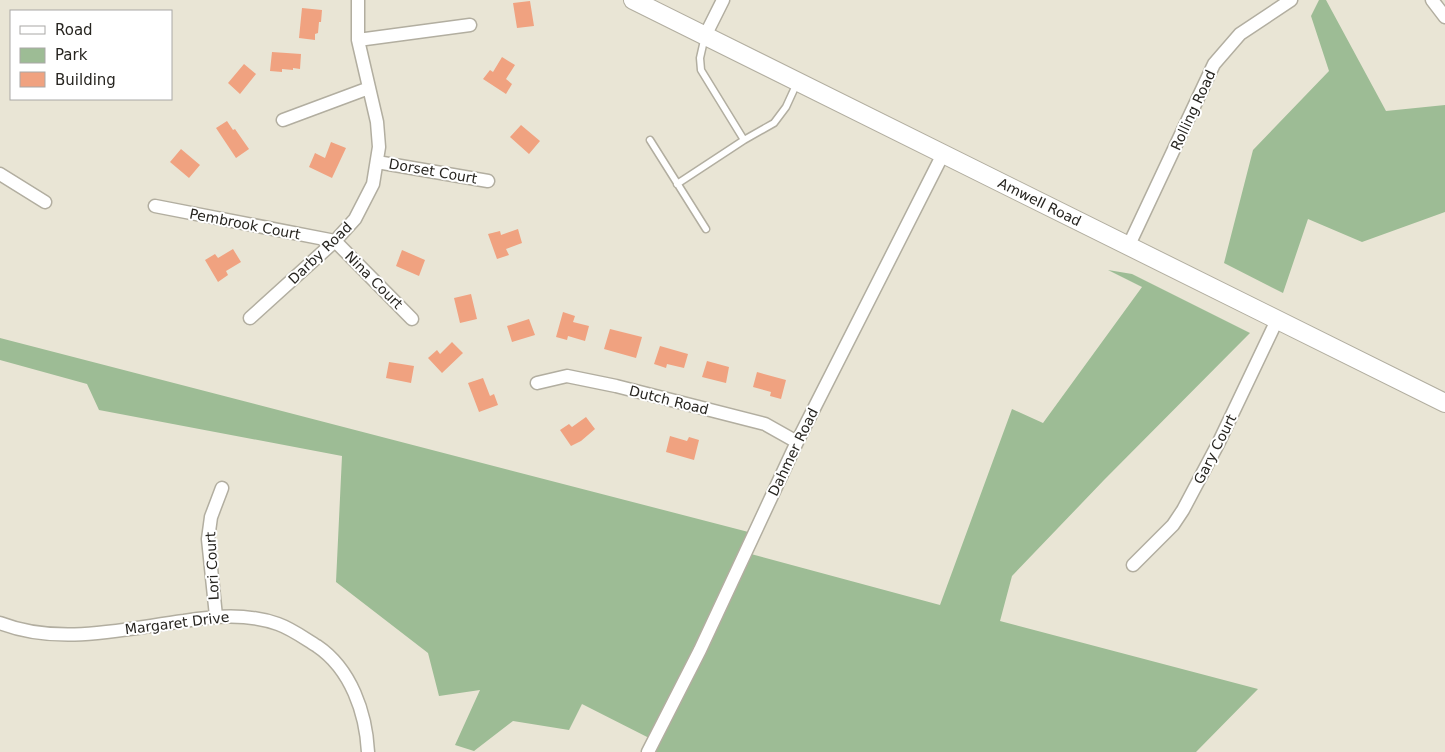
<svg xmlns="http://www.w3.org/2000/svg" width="1445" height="752" viewBox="0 0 1445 752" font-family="'DejaVu Sans',sans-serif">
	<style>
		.green { fill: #9dbc95 }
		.building { fill: #f0a280 }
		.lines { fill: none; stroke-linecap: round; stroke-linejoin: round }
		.service-casing { stroke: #b2aea0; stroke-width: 9 }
		.minor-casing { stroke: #b2aea0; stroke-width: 15 }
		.secondary-casing { stroke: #b2aea0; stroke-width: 20 }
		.service { stroke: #fff; stroke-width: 6 }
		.minor { stroke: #fff; stroke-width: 12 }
		.secondary { stroke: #fff; stroke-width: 18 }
		.labels { text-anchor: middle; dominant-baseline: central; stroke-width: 4; stroke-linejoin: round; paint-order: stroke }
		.street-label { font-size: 14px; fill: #272520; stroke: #fff }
	</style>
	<rect width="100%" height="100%" fill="#e9e5d5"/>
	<path class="green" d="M1319,0h7l60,111 59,-6v107l-83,30 -54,-23 -25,74 -59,-30 29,-113 76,-79 -18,-55z
		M1108,270l24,4 118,59 -146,147 -92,96 -12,45 258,68 -62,63h-543l4,-10 -75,-38 -13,26 -56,-9 -39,30 -19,-6 25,-55 -41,6 -11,-43 -92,-71 6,-126 -243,-46 -12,-26 -87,-24v-22l760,197 -9,19 189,51 72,-196 31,14 99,-136z"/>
	<path class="building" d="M530,1l4,25 -17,2 -4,-25z
		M302,8l20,2 -1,12h-2l-1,11 -3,1v6l-16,-2z
		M272,52l29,2 -1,15 -7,-1v2l-11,-1v3l-12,-1z
		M502,57l13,8 -9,14 6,5 -6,10 -23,-15 7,-9 3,2z
		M244,64l12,10 -16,20 -12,-11z
		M227,121l6,9 2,-1 14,20 -13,9 -20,-30z
		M521,125l19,16 -11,13 -19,-17z
		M331,142l15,6 -14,30 -23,-11 6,-14 10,5z
		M181,149l19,16 -11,13 -19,-16z
		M518,229l4,14 -16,6 3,6 -12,4 -9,-25 12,-3 1,4z
		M233,249l8,13 -15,9 2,4 -10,7 -13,-22 10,-6 3,4z
		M402,250l23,10 -6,16 -23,-10z
		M471,294l6,25 -17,4 -6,-25z
		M563,312l12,4 -2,6 16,4 -4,15 -17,-5 -1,4 -11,-3z
		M529,319l6,16 -23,7 -5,-16z
		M610,329l32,8 -6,21 -32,-9z
		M452,342l11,11 -21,20 -14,-15 9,-8 3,4z
		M660,346l28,8 -4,14 -17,-4 -1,4 -12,-4z
		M707,361l22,6 -3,16 -24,-6z
		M389,362l25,4 -3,17 -25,-5z
		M757,372l29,8 -5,19 -11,-3 1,-4 -18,-5z
		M483,378l7,18 4,-2 4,11 -19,7 -11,-29z
		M586,417l9,12 -14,12 -10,5 -11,-16 9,-6 3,3z
		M670,436l17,5 2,-4 10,3 -5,20 -28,-8z"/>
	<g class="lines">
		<g class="service-casing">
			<path id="service" d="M705,36l-5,22 1,12 43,70 30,-17 12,-16 11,-24
				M650,140l56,89
				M677,184l67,-44"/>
		</g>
		<g class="minor-casing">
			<path id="minor" d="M1432,0l13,17
				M705,36l18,-36
				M358,40l112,-15
				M283,120l86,-32
				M377,162l111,19
				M0,174l45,28
				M155,206l180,35 77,78
				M1128,247l86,-183 26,-30 51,-34
				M250,318l85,-77 20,-22 18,-35 6,-37 -2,-25 -19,-82v-40
				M537,383l30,-7 49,10 149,38 32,18
				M1133,565l40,-40 10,-15 35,-66 59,-124
				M216,616l-8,-77 3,-22 11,-29
				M0,623c59,23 123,6 184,-2 31,-5 62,-8 94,3 14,5 26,14 39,22 34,23 49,67 51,106
				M648,752l52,-102 97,-208 146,-288"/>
		</g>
		<g class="secondary-casing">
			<g id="secondary">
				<path id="s1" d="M633,0l812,403"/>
			</g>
		</g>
		<use href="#service" class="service"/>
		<use href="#minor" class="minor"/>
		<use href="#secondary" class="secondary"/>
	</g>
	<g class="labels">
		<g class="street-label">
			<text transform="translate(1193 110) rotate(-65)">Rolling Road</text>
			<text transform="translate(433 171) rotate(10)">Dorset Court</text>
			<text stroke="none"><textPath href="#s1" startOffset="454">Amwell Road</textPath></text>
			<text transform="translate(245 224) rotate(11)">Pembrook Court</text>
			<text transform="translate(320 253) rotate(-44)">Darby Road</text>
			<text transform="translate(374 280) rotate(45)">Nina Court</text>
			<text transform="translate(669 400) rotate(14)">Dutch Road</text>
			<text transform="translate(1215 449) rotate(-63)">Gary Court</text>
			<text transform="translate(793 452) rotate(-64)">Dahmer Road</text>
			<text transform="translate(212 566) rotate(-93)">Lori Court</text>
			<text transform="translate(177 623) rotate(-7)">Margaret Drive</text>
		</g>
	</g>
	<rect x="10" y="10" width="162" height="90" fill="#ffffff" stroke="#a9a8a6"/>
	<rect x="20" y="26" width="25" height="8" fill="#ffffff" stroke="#a9a8a6"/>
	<text x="55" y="35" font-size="15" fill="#272520">Road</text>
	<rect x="20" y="48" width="25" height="15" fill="#9dbc95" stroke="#a9a8a6"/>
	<text x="55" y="60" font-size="15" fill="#272520">Park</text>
	<rect x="20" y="72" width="25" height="15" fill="#f0a280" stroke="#a9a8a6"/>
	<text x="55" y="85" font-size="15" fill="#272520">Building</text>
</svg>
